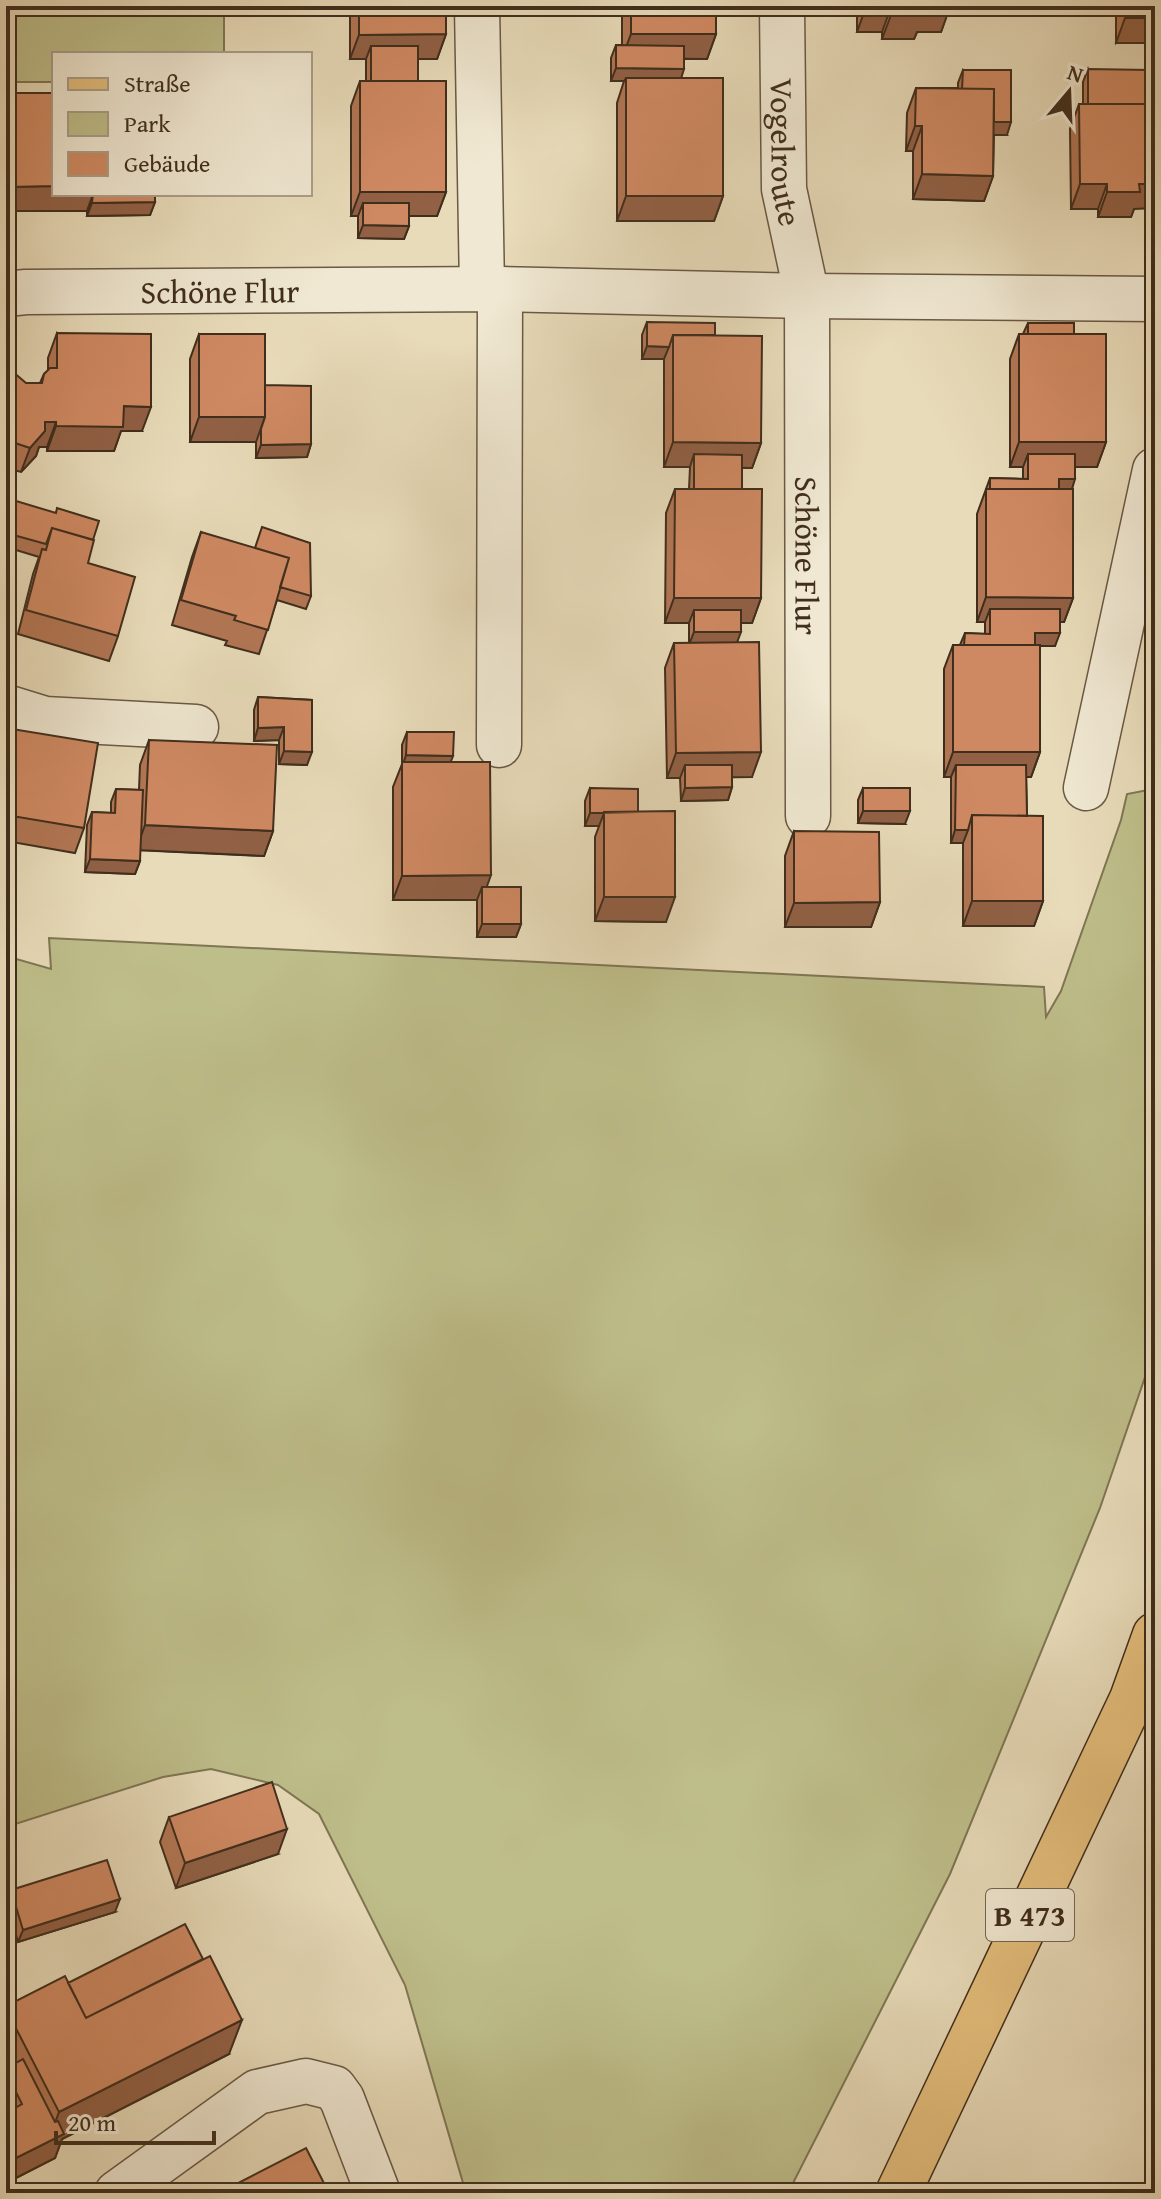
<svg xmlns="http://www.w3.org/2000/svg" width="1161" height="2199" viewBox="0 0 1161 2199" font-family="'Gentium Book Plus',serif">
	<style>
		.green { fill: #bebe8a; stroke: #7f7654; stroke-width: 2 }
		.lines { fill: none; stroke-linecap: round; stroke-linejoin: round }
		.minor-casing { stroke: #6a5944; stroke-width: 47 }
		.major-casing { stroke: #402e1d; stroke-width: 47 }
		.minor { stroke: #f0e8d2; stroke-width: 44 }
		.major { stroke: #e4be7c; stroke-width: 44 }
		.wall { fill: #b27654; stroke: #402e1d; stroke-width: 2 }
		.shaded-wall { fill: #916045; stroke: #402e1d; stroke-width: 2 }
		.building { fill: #cf8962; stroke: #402e1d; stroke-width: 2 }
		.labels { text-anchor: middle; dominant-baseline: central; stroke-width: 6; stroke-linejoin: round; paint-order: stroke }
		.shield { fill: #f0e8d2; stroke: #756653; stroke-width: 2 }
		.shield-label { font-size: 30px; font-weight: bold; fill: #402e1d }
		.street-label { font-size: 32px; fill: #402e1d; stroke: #f0e8d2 }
	</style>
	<rect width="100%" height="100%" fill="#e8dbb9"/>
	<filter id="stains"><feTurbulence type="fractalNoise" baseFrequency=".0025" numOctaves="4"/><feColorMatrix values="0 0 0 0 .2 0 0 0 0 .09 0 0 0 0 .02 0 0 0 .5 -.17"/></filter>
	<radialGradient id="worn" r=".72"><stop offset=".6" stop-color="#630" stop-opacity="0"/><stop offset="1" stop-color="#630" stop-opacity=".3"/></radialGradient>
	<path class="green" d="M6,6h218v48h-170v28h-48z
		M1148,790l7,1v557l-55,160 -150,366 -162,319h-322l-61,-208 -86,-171 -41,-29 -67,-16 -48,8 -157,50v-871l45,13 -2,-31 995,49 2,30 15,-26 60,-171 6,-26z"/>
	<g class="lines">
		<g class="minor-casing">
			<g id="minor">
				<path d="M477,6l5,283"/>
				<path id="s1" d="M782,6l2,183 23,107 1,520"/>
				<path id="s2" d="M6,294l20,-2 474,-3 307,7 348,3"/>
				<path d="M6,707l39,12 151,8"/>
				<path d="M499,745l1,-456"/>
				<path d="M1086,788l69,-318"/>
				<path d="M117,2193l140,-101 49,-11 28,7 8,11 36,94"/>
			</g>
		</g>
		<g class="major-casing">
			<path id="major" d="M898,2193l234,-494 23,-64"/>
		</g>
		<use href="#minor" class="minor"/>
		<use href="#major" class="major"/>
	</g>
	<path class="wall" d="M350,6h96v28l-9,25h-19v22l28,111 -9,24h-28v10l-5,13 -46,-1v-22h-7v-110l9,-25h6v-22h-16z
		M622,6h94v28l-9,25h-23l-3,19 42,118 -9,25h-97v-118l7,-22h-13v-23l5,-13h6z
		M857,6h93l-9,26h-24l-3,7h-32v-7h-25z
		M1116,6h39l-39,37z
		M1088,69l46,140 -3,8h-33v-8h-27l-1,-80 9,-25h4v-22z
		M963,70l44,65h-13l-1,41 -9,25 -71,-2v-48h-7l1,-38 9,-25h42v-5z
		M7,93l148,109 -5,13 -63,1v-7v2h-81v-114z
		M647,322l68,13 46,108 -9,25h-10v21l19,109 -9,25h-11l-4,19 15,135h-20v10l-4,13 -47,1 -1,-23h-13l-2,-110 9,-25h15v-20h-24l1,-110 9,-24h14l1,-22h-26v-108h-22v-24z
		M1028,323l46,11 32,108 -9,25h-22l-3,22 1,109 -9,24h-4l-5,24h-15v106l-9,25h-5l1,39 16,85 -9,25h-71v-83h-12v-66h-7v-108l9,-24h7l5,-12 20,1v-12h-8v-108l13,-36 33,1v-12h-13v-108l9,-25h4z
		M57,333l85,98h-21l-7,20h-67v-4h-8l-3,9 -15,16 -15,-4v-88l20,3h14l4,-9 4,-3v-13z
		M199,334l66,51 46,59 -4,13 -51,1v-16h-66v-83z
		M6,498l82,65 30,73 -9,25 -91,-27 15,-60 6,-17 -33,-10z
		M201,532l110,64 -5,13 -29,-9 -18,54 -34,-9 2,-4 -55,-16 20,-68z
		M258,697l54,3 -5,65 -28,-1v-24l-25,1v-31z
		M6,728l78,100 -9,25 -69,-12z
		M407,732l44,30 35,125 35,37 -5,13h-39v-37h-84v-113l9,-23v-19z
		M149,740l124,91 -9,25 -124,-6v11l-5,13 -50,-2 2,-47 5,-13 19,1v-11l5,-13 23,1 1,-25z
		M590,788l48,24 28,110 -71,-1v-84l4,-11h-14v-25z
		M863,788l42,36 -47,-1v-23z
		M794,831l86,71 -9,25h-86v-71z
		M169,1817l109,37 -102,34 -16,-46z
		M11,1890l104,22 -97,30 -11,-39z
		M68,1983l161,71 -167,85 -7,19 -49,25v-177z"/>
	<path class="shaded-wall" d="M866,7h25l-9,25h-25z
		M923,7h27l-9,25h-24l-3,7h-32l9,-24z
		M1125,18h30v25h-39z
		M446,34l-9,25h-66v-13l-5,13h-16l9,-24z
		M631,34h85l-9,25 -85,-1z
		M616,68l68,1 -4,13 -54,-4 -2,3h-13z
		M990,122h21l-4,13h-22z
		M915,126h7l-9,25h-7z
		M922,174l71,2 -9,25 -71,-2z
		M1080,184h27l-9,25h-27z
		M1139,184h16v24l-21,1 -3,8h-33l9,-25z
		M54,186v8h39l-6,17h-81v-19l2,-5z
		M360,192h86l-9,24h-74v-13l-5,13h-7z
		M626,196h97l-9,25h-97z
		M155,202l-5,13 -63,1 5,-13z
		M363,225l46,1 -5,13 -46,-1z
		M647,346l22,1 -5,12h-22z
		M124,406l27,1 -9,24h-21l-7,20h-67l9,-25z
		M199,417h66l-9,25h-66z
		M45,422h11l-9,25h-8l-3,9 -15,16 9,-24z
		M673,442l88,1 -9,25 -58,-1v-13l-4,13h-26z
		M1019,442h87l-9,25h-69v-13l-5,13h-13z
		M311,444l-4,13 -51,1 5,-13z
		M1059,479h16l-4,13h-17z
		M986,597l87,1 -9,24h-74v-13l-5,13h-8z
		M674,598h87l-9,25h-58v-13l-5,13h-24z
		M694,632h47l-5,13h-47z
		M1035,633h25l-5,13h-24z
		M284,727l-5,13 -25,1 4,-13z
		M284,751l28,1 -5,13 -28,-1z
		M761,752l-9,25 -67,1v-13l-5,13h-13l9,-25z
		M953,752h87l-9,25h-75v-12l-5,12h-7z
		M406,755l47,1 -5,13 -46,-1z
		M732,787l-4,13 -47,1 4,-13z
		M863,811h47l-5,13 -47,-1z
		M590,813h14l-5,13h-14z
		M145,825l128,6 -9,25 -128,-6z
		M955,830h13l-5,13h-12z
		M90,859l50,2 -5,13 -50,-2z
		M491,875l-9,25v-13l-5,13h-84l9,-24z
		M604,897h71l-9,25 -71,-1z
		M972,901h71l-9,25h-71z
		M880,902l-9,25h-86l9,-24z
		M482,924h39l-5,13h-39z
		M287,1829l-9,25 -102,34 9,-25z
		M120,1899l-5,13 -97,30 5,-12z
		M242,2020l-13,34 -167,85 -7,19 -49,25v-11l4,-11 38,-19 11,-30z"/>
	<path class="building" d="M359,6h87v28l-87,1z
		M631,6h85v28h-85z
		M866,6h84v1h-27v7l-32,1v-8z
		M1125,6h30v12h-30z
		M616,45l68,1v23l-68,-1z
		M371,46h47v35h-47z
		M1088,69l62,1v34h-62z
		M963,70h48v52h-17v-33h-32z
		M626,78h97v118h-97z
		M360,81h86v111h-86z
		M916,88l78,1 -1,87 -71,-2v-48h-7z
		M7,93h47v93l-46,1z
		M1079,104h76v80h-16l1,8h-33v-8h-27z
		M93,194h62v8l-63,1z
		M363,203h46v23l-46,-1z
		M647,322l68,1v12h-42l-4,12 -22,-1z
		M1028,323h46v11h-46z
		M57,333l94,1v73l-27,-1 -1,21 -67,-1v-4h-11v9l-15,17 -24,-8v-60l7,-8 13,11h16l2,-9 6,-6h7z
		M199,334h66v83h-66z
		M1019,334h87v108h-87z
		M673,335l89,1 -1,107 -88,-1z
		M265,385l46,1v58l-50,1v-16l4,-12z
		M694,454l48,1v34h-48z
		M1028,454h47v25h-16v10h-69v-11l38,1z
		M675,489h87l-1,109h-87z
		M986,489h87v109l-87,-1z
		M6,498l50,15 1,-5 42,13 -6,19 -41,-12 -6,16 -40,-11z
		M262,527l48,16 1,53 -31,-9 9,-29 -34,-10z
		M52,528l42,12 -6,23 47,14 -17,59 -92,-26 16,-61 4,1z
		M201,532l88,26 -21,72 -34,-10 2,-4 -55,-16z
		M990,609h70v24h-25v12h-71l1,-12 25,1z
		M694,610h47v22h-47z
		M759,642l2,110 -85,1 -2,-110z
		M953,645h87v107h-87z
		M258,697l54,3v52l-28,-1v-24l-26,1z
		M6,728l92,15 -14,85 -78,-13z
		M407,732h47l-1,24 -47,-1z
		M149,740l128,5 -4,86 -128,-6z
		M402,762h88l1,113 -89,1z
		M685,765h47v22l-47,1z
		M956,765h70l1,51 -55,-1 -4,15h-13z
		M590,788l48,1v23l-48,1z
		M863,788h47v23h-47z
		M116,789l27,1 -3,71 -50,-2 2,-47 23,1z
		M675,811v86h-71v-85z
		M972,815l71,1v85h-71z
		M794,831l85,1 1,70 -86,1z
		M482,887h39v37h-39z
		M272,1782l15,47 -102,34 -16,-46z
		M107,1860l13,39 -97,31 -12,-40z
		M185,1924l18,35 -117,59 -18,-35z
		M210,1956l32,64 -183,92 -53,-103v-3l59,-30 21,42z
		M23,2059l32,63 3,-1 6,13 -54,27 -4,-7v-41l16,-9 -16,-32v-4z
		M306,2148l23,45h-110z"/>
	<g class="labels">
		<rect class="shield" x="986" y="1889" width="88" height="52" rx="6"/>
		<g class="shield-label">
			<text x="1030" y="1915">B 473</text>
		</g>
		<g class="street-label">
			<text stroke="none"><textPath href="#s1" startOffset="146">Vogelroute</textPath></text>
			<text stroke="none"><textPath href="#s2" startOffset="214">Schöne Flur</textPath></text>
			<text stroke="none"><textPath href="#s1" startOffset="552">Schöne Flur</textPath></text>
		</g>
	</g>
	<rect width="1161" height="2199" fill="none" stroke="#e8dbb9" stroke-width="32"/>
	<rect x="8" y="8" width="1145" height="2183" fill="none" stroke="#402e1d" stroke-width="4"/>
	<rect x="16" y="16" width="1129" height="2167" fill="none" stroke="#402e1d" stroke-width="2"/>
	<rect x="52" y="52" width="260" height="144" fill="#f0e8d2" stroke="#aa9e8a" stroke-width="2"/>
	<rect x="68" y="78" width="40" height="12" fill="#e4be7c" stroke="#aa9e8a" stroke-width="2"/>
	<text x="124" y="92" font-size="24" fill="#402e1d">Straße</text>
	<rect x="68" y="112" width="40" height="24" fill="#bebe8a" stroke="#aa9e8a" stroke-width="2"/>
	<text x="124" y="132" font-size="24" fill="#402e1d">Park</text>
	<rect x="68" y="152" width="40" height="24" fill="#cf8962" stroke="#aa9e8a" stroke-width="2"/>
	<text x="124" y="172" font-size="24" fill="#402e1d">Gebäude</text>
	<g transform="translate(1069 92) rotate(19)" stroke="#f0e8d2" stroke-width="6" paint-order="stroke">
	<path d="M0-6L14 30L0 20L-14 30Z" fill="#402e1d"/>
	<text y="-12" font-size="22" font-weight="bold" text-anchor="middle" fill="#402e1d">N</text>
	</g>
	<path d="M56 2131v12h158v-12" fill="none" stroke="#402e1d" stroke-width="4"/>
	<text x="68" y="2131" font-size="24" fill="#402e1d" stroke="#f0e8d2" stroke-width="6" paint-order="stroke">20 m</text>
	<rect width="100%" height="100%" filter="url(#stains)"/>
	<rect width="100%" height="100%" fill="url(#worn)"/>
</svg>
